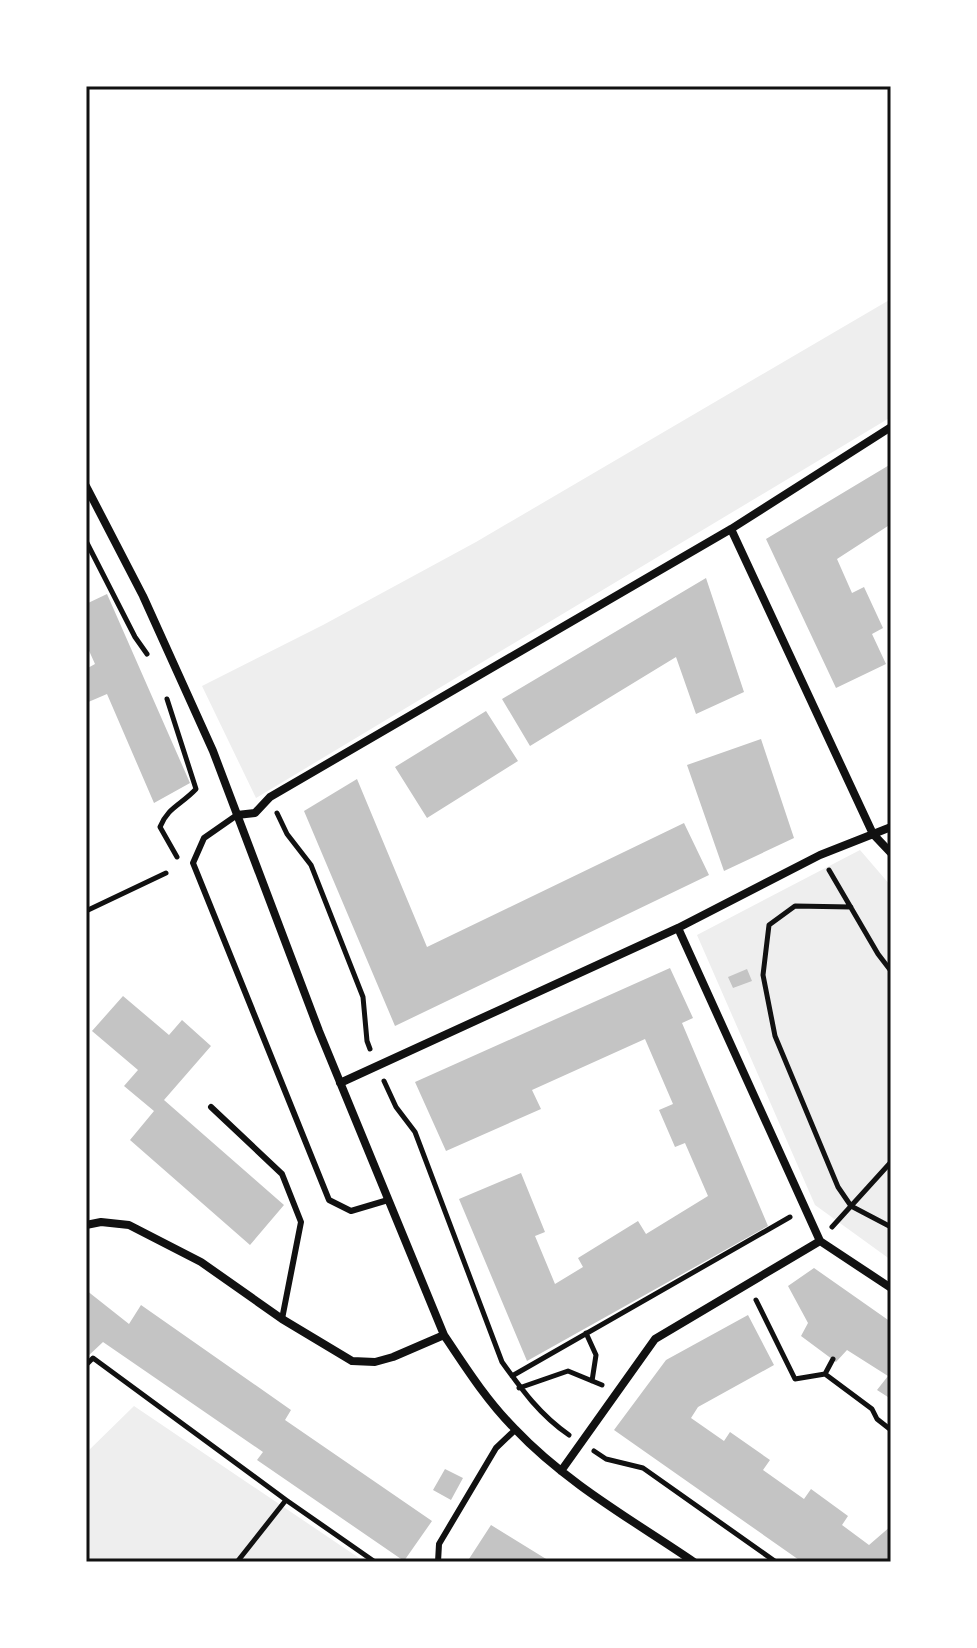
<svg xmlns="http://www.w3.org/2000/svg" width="977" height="1648" viewBox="0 0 977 1648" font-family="Poppins,sans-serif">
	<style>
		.green { fill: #eee }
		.building { fill: #c4c4c4 }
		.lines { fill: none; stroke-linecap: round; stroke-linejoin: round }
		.path { stroke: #111; stroke-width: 5 }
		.service { stroke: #111; stroke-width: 6 }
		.minor { stroke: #111; stroke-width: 8 }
		.neatline { fill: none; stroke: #111; stroke-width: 3 }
	</style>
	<rect width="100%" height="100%" fill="#fff"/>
	<path class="green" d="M891,299v118l-635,381 -54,-112 121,-61 153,-83z
		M860,850l31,36v374l-76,-55 -118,-270z
		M134,1406l231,156h-279v-109z"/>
	<path class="building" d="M891,464v60l-54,35 15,34 12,-6 19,41 -11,6 14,30 -50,24 -70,-149z
		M706,578l38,114 -48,22 -20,-57 -146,89 -28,-47z
		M107,594l83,189 -36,20 -47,-109 -21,9v-34l9,-5 -9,-20v-40z
		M486,711l32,50 -91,57 -32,-51z
		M761,739l33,99 -70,33 -37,-106z
		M357,779l70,168 257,-124 25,52 -314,151 -91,-215z
		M670,968l23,50 -11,5 86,203 -241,135 -68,-162 62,-26 24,59 -10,4 20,48 28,-17 -5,-9 60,-37 8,13 62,-38 -23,-53 -10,4 -16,-37 14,-6 -28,-65 -113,51 9,19 -95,42 -31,-69z
		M747,969l5,12 -19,7 -5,-11z
		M123,996l46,39 13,-15 29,26 -47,54 120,105 -34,40 -120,-105 24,-29 -30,-25 14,-16 -46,-39z
		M814,1268l77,54v77l-14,-9 11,-14 -41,-26 -11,12 -35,-26 7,-13 -20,-37z
		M86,1290l43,34 12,-19 150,105 -6,10 147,101 -28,40 -147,-101 6,-8 -160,-110 -17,16z
		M748,1315l26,50 -76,42 -7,11 33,23 6,-9 40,28 -7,10 41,29 7,-10 37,27 -6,9 27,20 22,-19v36h-89l-188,-132 52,-70z
		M445,1469l18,9 -12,22 -18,-10z
		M491,1525l60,37h-84z"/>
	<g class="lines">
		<path class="path" d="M86,541l49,96 12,17
			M167,699l29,90c-15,16 -28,18 -36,38l17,30
			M277,813l10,21 24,31 52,132 4,44 3,8
			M829,870l49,84 13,17
			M851,907l-56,-1 -26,19 -6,50 12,61 63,151 13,19 40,21
			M86,911l80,-38
			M384,1081l12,26 19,25 87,230c20,28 38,53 67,73
			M832,1227l59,-65
			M756,1300l39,79 30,-5 47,35 5,10 14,11
			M586,1333l10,22 -4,26
			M86,1365l7,-7 193,142
			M825,1374l8,-15
			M512,1376l278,-159
			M519,1388l49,-17 34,14
			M594,1451l12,8 37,9 133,94
			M237,1562l49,-62 89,62"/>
		<path class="service" d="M237,815l-33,23 -11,25 136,337 22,11 37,-11
			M211,1107l71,67 19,48 -19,97
			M438,1562l1,-18 57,-96 19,-18"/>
		<path class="minor" d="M86,486l57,110 70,155 106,280 125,304
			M731,529l142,305 18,19
			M237,815l18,-2 15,-16 461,-268 160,-102
			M678,928l142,313
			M340,1083l338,-155 142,-73 71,-28
			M86,1225l15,-3 28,3 72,37 81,57 70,42 23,1 18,-5 51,-22c22,33 43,66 71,94 51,54 119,92 179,133
			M820,1241l71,47
			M561,1471l94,-132 165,-98"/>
	</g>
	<rect width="977" height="1648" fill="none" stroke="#ffffff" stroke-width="176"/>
	<rect x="88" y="88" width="801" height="1472" class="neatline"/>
</svg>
